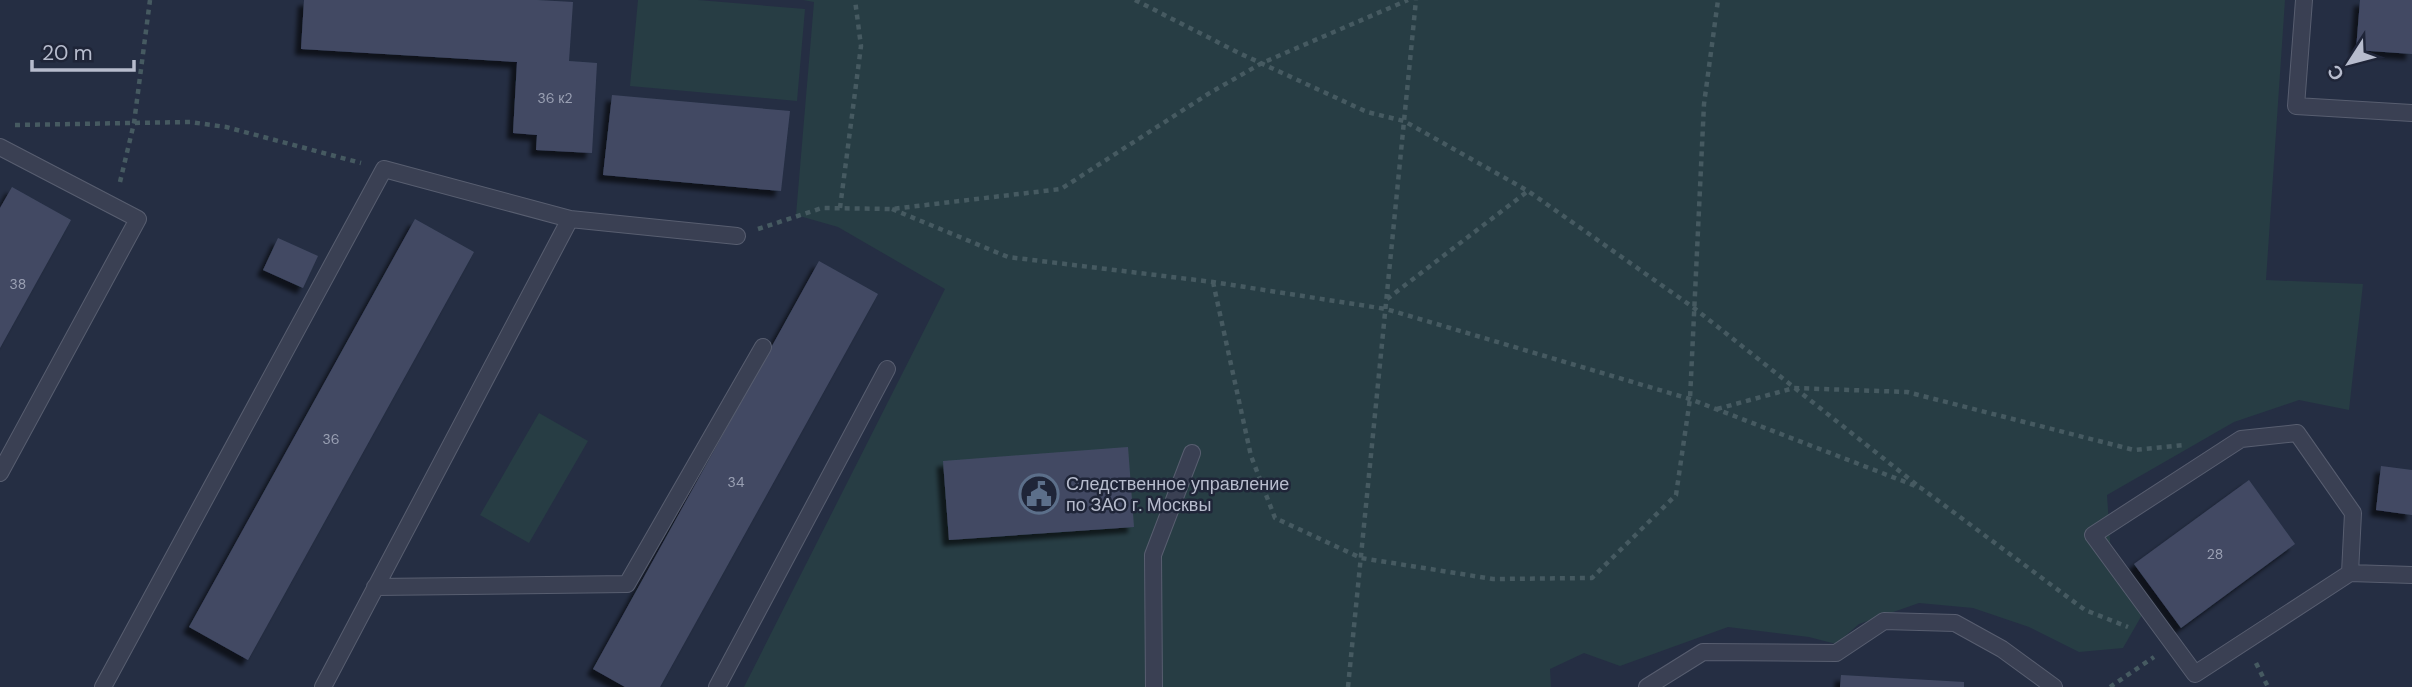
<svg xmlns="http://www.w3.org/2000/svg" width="2412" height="687" viewBox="0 0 2412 687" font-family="'DM Sans',sans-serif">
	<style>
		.green { fill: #273d44 }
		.building { fill: #424a64; filter: url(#shadow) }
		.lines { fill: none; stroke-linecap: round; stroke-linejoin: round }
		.lane-casing { stroke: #585e70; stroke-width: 18 }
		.path { stroke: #465a61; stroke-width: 4.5; stroke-dasharray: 5 5; stroke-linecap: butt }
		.lane { stroke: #3a4053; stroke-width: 16 }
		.labels { text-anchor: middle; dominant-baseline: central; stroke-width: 5; stroke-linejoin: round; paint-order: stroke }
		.number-label { font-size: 14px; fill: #9aa0b3 }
		.poi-label { font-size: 18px; fill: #b7bccd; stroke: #1f2538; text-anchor: start }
	</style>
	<defs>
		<filter id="shadow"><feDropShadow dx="-6" dy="6" stdDeviation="2" flood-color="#0009"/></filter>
	</defs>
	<rect width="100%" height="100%" fill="#252e43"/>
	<path class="green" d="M638,0h60l107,9 -8,92 -167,-15z
		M803,0h1482l-19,280 97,4 -14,126 -50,-10 -65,22 -127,73 4,59 35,54 -23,40 -44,4 -50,-25 -56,-19 -54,-5 -60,21 -23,20 -27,-7 -81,-10 -108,39 -36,-13 -34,16 1,18h-807l201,-398 -107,-62 -42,-12 18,-213z
		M539,413l49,28 -59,102 -49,-28z"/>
	<path class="building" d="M304,0h233l36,2 -4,59 28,2 -5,90 -56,-3 1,-15 -24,-2 4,-71 -216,-13z
		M2360,0h52v54l-56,-4z
		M612,95l178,16 -9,80 -178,-16z
		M12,187l59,33 -71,128v-140z
		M415,219l59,33 -226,408 -59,-33z
		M278,238l40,18 -15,32 -40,-18z
		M819,261l59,33 -218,393h-35l-32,-18z
		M1128,447l6,80 -185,13 -6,-79z
		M2381,466l31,4v45l-36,-5z
		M2249,480l46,64 -114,84 -47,-64z
		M1841,675l123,7v5h-124z"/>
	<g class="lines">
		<g class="lane-casing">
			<path id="lane" d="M2304,0l-8,106 116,7
				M0,147l138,72 -138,254
				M570,219l167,17
				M2350,573l3,-60 -56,-80 -56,6 -148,96 102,139 155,-101 62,2
				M375,587l252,-3 136,-237
				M103,687l281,-518 186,50 -247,468
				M717,687l170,-318
				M1154,687l-1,-132 39,-102
				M1647,687l56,-35 133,1 48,-32 71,2 47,26 52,38"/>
		</g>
		<path class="path" d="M1135,0l104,53 128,59 37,9 124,70 166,117 223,177
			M15,125l175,-3 36,5 135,36
			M120,182l14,-59 16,-123
			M840,208l21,-162 -6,-46
			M892,209l116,48 205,25 173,27 304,90 231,89 164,122 43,17
			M758,229l64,-21 70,1 169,-20 147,-95 54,-31 146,-63
			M1213,282l38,174 24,62 86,40 132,21 99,-1 84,-83 14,-96 14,-295 14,-104
			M1387,299l141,-108
			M1717,409l77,-21 113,4 227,58 50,-5
			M2256,663l12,24
			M1348,687l68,-687
			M2110,687l44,-30"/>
		<use href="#lane" class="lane"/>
	</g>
	<defs>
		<g id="civic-ring" transform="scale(2.0125)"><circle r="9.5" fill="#1f2538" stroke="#5c6f8a" stroke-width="1.5"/><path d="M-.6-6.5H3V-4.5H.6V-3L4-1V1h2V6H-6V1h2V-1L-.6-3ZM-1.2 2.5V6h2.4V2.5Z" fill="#5c6f8a"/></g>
	</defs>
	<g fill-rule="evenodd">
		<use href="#civic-ring" x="1039" y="494"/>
	</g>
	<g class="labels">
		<g class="number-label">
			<text x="555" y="98">36 к2</text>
			<text x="18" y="284">38</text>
			<text x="331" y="439">36</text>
			<text x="736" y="482">34</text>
			<text x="2215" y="554">28</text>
		</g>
		<g class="poi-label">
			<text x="1066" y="484">Следственное управление<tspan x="1066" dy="21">по ЗАО г. Москвы</tspan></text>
		</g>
	</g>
	<g transform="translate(2349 63) rotate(234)" stroke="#1f2538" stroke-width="5" paint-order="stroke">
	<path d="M0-5L12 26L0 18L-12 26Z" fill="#b7bccd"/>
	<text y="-10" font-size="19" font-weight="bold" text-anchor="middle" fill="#b7bccd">С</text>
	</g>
	<path d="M32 60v10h102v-10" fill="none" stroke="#b7bccd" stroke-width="3.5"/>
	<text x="42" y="60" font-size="21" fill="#b7bccd" stroke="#1f2538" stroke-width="5" paint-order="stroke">20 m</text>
</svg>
